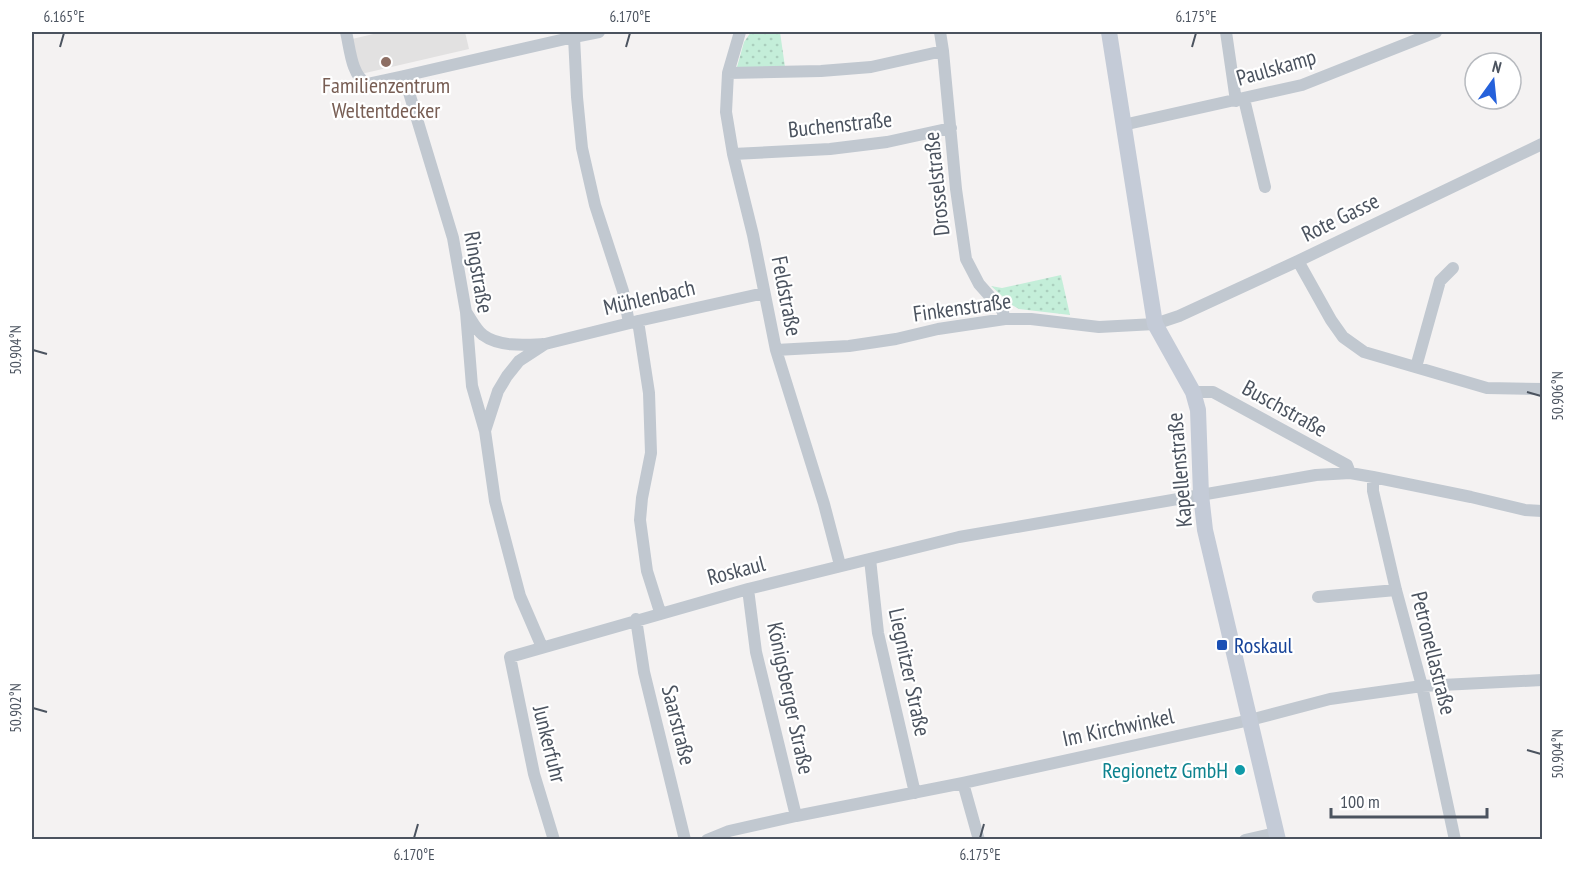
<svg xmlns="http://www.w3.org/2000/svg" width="1574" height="871" viewBox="0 0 1574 871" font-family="'PT Sans Narrow',sans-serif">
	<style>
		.education { fill: #e2e1e1 }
		.park { fill: url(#park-dots) }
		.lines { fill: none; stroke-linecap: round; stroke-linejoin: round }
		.street { stroke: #c1c8d0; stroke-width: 12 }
		.secondary { stroke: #c4cbd7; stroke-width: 16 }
		.ticks { fill: none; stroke: #4b535f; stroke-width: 2 }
		.education-dot { fill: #8d6e63; stroke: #fff; stroke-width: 2 }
		.transit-dot { fill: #1a4fb4; stroke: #fff; stroke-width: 2 }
		.culture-dot { fill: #0f9aa8; stroke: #fff; stroke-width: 2 }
		.labels { text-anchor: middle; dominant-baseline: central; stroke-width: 4.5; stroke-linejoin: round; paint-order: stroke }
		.street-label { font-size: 22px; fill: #4b535f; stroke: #fff }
		.education-label { font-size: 22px; fill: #785e54; stroke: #fff }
		.transit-label { font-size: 22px; fill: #164399; stroke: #fff; text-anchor: start }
		.culture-label { font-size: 22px; fill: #0d838f; stroke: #fff; text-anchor: end }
		.neatline { fill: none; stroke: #4b535f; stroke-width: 2 }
		.ticks-label { font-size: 15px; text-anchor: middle; fill: #4b535f }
	</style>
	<defs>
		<pattern id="park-dots" width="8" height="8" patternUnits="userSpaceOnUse" patternTransform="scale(1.5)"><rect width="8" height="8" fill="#c4eed9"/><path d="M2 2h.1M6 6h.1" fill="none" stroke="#aacebd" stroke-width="1.8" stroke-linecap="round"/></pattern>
	</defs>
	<rect width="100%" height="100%" fill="#f4f2f2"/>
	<path class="education" d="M382,32h83l4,17 -108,25 -9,-35z"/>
	<path class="park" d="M751,32h29l5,35h-48l7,-25z
		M1061,275l9,40 -51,-6 -7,-4 -21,-19 11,2z"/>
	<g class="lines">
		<path class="street" d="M346,32c4,16 5,43 21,52l37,-8
			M740,32l-12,41 -2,39 7,42 20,81 23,115 48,154 16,61
			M940,32l3,19 13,138 10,70 13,25 23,26 3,9
			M1226,32l10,69
			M574,37l25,-5
			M728,73l93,-2 50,-4 72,-16
			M1244,99l21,88
			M1123,125l179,-40 134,-53
			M733,154l97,-5 57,-7 64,-14
			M1298,261l33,59 12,17 21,15 123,36 55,1
			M466,312c5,7 10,18 17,23 16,12 42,10 60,9
			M638,321l11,72 2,60 -9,45 -2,22 7,51 13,41
			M776,350l73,-4 47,-7 42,-10 67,-10h26l68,8 56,-3 24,-8 119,-55 244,-117
			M1416,367l24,-86 13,-13
			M1193,392h20l134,73 3,8
			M485,431l13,-40 9,-15 12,-15 26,-17 93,-23 126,-28
			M1373,477v14l23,99 26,96 33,154
			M870,559l8,74 37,160
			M748,589l8,63 40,164
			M1318,597l78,-7
			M636,619l8,53 41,168
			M542,647l-22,-51 -25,-95 -10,-70 -13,-45 -6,-74 -13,-74 -49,-162 170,-39 3,60 5,51 13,57 28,86 6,32
			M963,783l16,57
			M554,840l-20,-66 -24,-117 238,-68 211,-52 357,-62 34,-2 23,4 98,20 54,13 17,1
			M707,840l22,-9 67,-15 167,-33 287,-63 80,-21 92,-13 120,-6
			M1245,840l31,-7"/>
		<path class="secondary" d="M1109,32l46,292 38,68 5,18 3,85 4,35 73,310"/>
	</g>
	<path class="ticks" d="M60,47l4,-14M626,47l4,-14M1192,47l4,-14M33,350l14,4M1527,392l14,4M33,708l14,4M1527,750l14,4M414,838l4,-14M980,838l4,-14"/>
	<circle class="education-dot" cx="386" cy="62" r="6"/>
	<rect class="transit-dot" x="1216" y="639" width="12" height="12" rx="3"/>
	<circle class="culture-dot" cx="1240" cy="770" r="6"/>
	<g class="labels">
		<g class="street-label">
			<text transform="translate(1276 67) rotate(-16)">Paulskamp</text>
			<text transform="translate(840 124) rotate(-6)">Buchenstraße</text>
			<text transform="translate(936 184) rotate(-96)">Drosselstraße</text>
			<text transform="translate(1340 217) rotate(-26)">Rote Gasse</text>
			<text transform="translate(479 272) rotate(80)">Ringstraße</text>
			<text transform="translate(787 296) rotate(79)">Feldstraße</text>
			<text transform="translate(649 297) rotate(-13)">Mühlenbach</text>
			<text transform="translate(962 307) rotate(-8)">Finkenstraße</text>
			<text transform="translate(1285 408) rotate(29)">Buschstraße</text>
			<text transform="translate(1179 470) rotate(-95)">Kapellenstraße</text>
			<text transform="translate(736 570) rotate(-15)">Roskaul</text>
			<text transform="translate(1434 653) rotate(76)">Petronellastraße</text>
			<text transform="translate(910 672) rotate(78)">Liegnitzer Straße</text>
			<text transform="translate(791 698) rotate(78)">Königsberger Straße</text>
			<text transform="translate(679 725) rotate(76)">Saarstraße</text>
			<text transform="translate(1118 727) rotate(-12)">Im Kirchwinkel</text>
			<text transform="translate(550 744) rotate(76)">Junkerfuhr</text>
		</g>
		<g class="education-label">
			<text x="386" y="85">Familienzentrum<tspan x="386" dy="25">Weltentdecker</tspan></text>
		</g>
		<g class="transit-label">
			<text x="1234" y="645">Roskaul</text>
		</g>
		<g class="culture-label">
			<text x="1228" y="770">Regionetz GmbH</text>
		</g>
	</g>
	<rect width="1574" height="871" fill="none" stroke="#ffffff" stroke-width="66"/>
	<g transform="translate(1493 81) rotate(15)"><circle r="28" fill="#ffffff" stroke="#b7babf" stroke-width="1.5"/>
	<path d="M0-4.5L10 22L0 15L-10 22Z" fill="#2561db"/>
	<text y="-9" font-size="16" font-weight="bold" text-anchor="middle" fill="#4b535f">N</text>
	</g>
	<path d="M1331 808v9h156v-9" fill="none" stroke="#4b535f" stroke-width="3"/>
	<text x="1340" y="808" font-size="18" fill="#4b535f" stroke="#ffffff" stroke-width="4.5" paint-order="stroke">100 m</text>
	<rect x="33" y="33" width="1508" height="805" class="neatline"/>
	<g class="ticks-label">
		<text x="64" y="22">6.165°E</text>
		<text x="630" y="22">6.170°E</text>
		<text x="1196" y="22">6.175°E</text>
		<text transform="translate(16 350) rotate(-90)" y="5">50.904°N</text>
		<text transform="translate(1558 396) rotate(-90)" y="5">50.906°N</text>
		<text transform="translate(16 708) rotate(-90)" y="5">50.902°N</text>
		<text transform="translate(1558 754) rotate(-90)" y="5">50.904°N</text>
		<text x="414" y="860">6.170°E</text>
		<text x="980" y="860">6.175°E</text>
	</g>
</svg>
